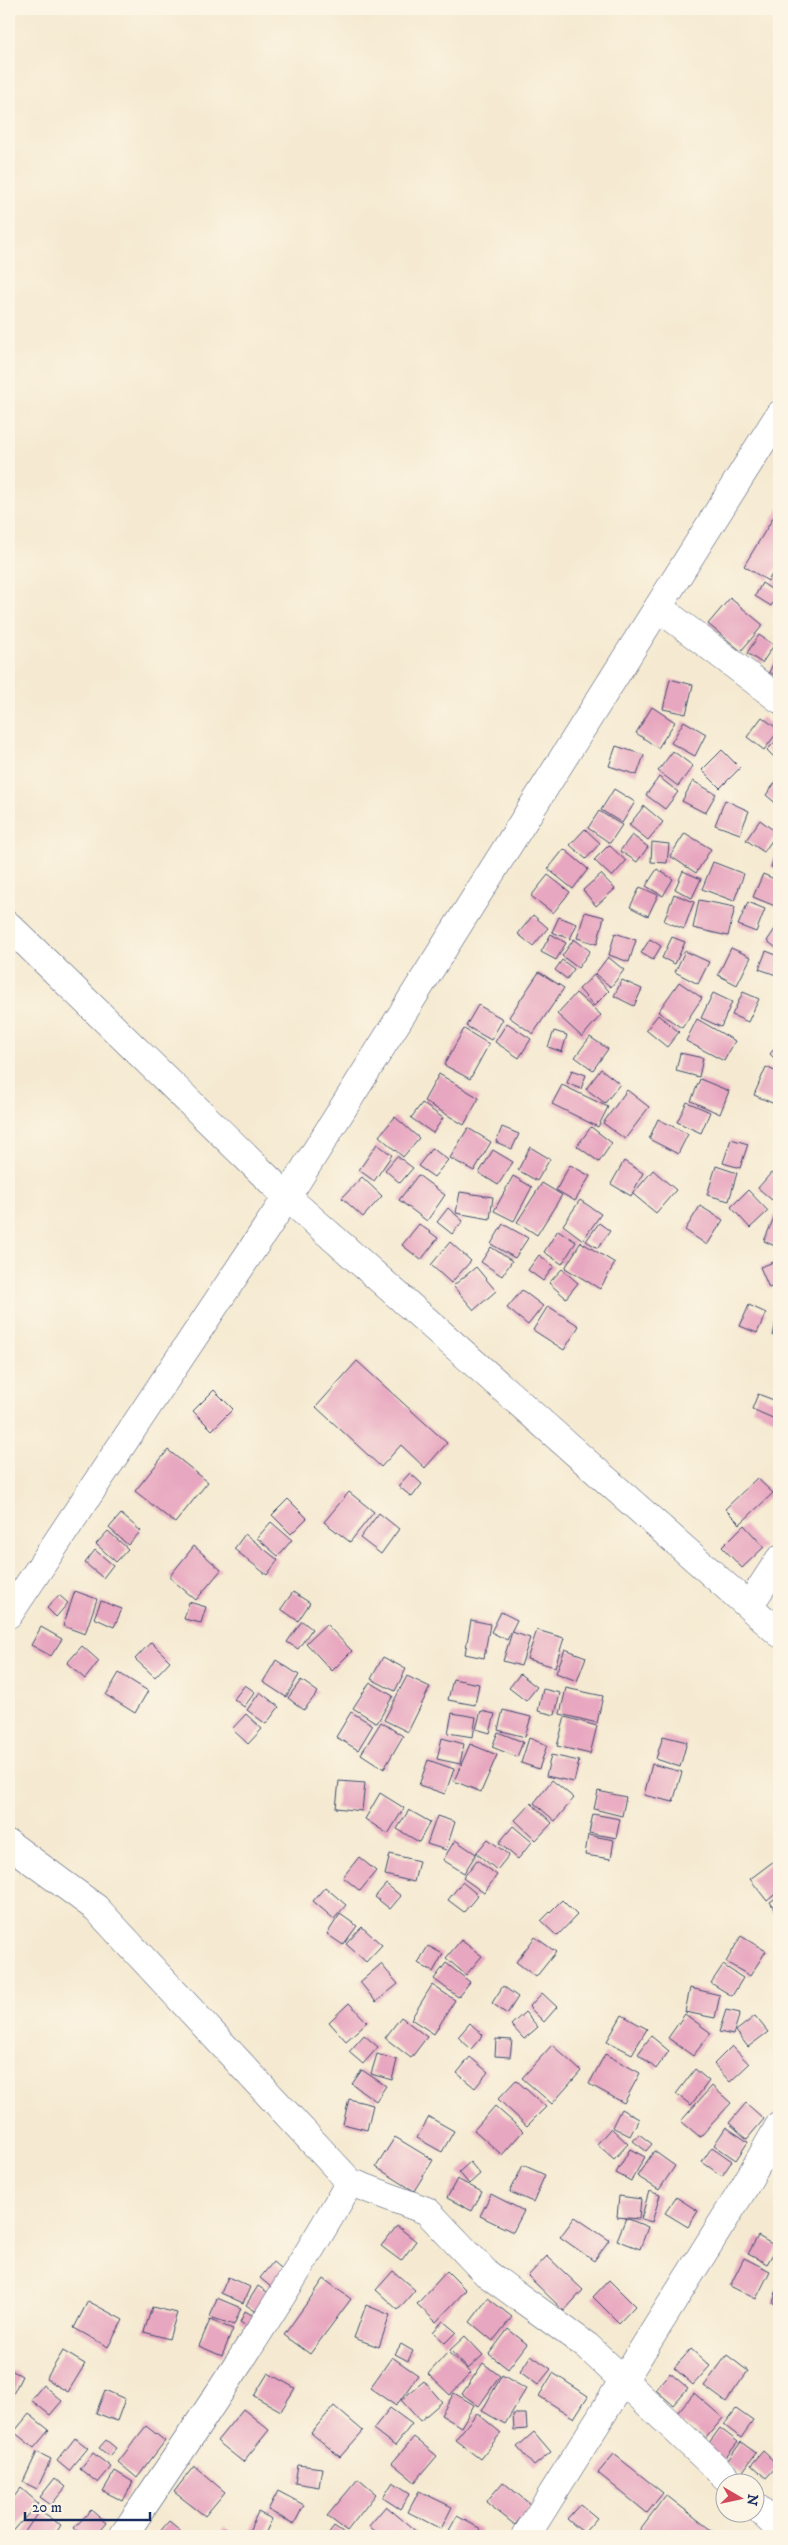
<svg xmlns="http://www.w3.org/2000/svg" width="788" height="2545" viewBox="0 0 788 2545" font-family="'IM FELL DW Pica',serif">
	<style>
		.building { fill: #e8a7c0 }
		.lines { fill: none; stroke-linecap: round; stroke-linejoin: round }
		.minor-casing { stroke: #3c4b6f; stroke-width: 29 }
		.minor { stroke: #fff; stroke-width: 28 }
	</style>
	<rect width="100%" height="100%" fill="#fcf5e5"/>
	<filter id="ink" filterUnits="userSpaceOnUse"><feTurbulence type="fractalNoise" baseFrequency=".02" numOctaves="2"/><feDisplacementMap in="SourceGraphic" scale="10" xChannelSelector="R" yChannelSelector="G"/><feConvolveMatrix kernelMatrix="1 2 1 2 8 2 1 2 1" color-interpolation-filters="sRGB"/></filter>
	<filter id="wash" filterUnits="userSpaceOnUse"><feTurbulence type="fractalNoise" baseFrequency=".0096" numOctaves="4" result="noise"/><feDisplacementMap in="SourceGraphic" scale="20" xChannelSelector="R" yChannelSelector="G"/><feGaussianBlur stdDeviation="1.12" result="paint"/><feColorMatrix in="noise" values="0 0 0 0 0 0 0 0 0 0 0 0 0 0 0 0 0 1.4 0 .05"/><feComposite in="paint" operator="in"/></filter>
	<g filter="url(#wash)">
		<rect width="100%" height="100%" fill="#f5ead1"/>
		<g id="blocks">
			<path class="building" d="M779,508v55l-11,18 -24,-15z
				M779,569v20l-8,-4z
				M762,583l17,11 -8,12 -16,-10z
				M730,598l33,27 -22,26 -33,-27z
				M759,635l15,10 -12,18 -15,-10z
				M779,653v25l-10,-6z
				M670,679l23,6 -7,29 -23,-5z
				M652,707l23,15 -17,26 -22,-15z
				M762,717l17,13 -15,20 -17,-13z
				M684,721l22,13 -11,22 -24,-13z
				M779,738v24l-12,-12z
				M616,746l28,9 -7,20 -28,-9z
				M722,750l18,18 -20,20 -18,-18z
				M673,751l20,15 -15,20 -20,-15z
				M659,777l19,15 -13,17 -19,-14z
				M778,779l1,1v26l-13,-11z
				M693,781l23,13 -11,19 -23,-12z
				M614,789l21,13 -13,21 -21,-13z
				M725,800l24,11 -9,23 -25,-9z
				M644,806l19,16 -15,18 -19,-15z
				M599,811l23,14 -12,18 -22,-15z
				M760,820l17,13 -13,19 -18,-12z
				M585,829l15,14 -14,16 -16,-14z
				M685,833l26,16 -15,24 -26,-17z
				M632,835l16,12 -11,15 -17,-11z
				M652,842l17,2 -2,19 -16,-1z
				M609,845l17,16 -14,16 -18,-17z
				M777,846l2,1v23l-8,-3z
				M564,849l24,20 -15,20 -25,-20z
				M713,862l31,12 -10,27 -32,-12z
				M657,869l16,10 -10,17 -17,-10z
				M683,871l18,8 -9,19 -17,-9z
				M601,874l14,15 -19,17 -13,-16z
				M763,874l16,7v14l-4,11 -22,-9z
				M548,875l22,17 -17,21 -22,-17z
				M640,887l18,8 -10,21 -18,-9z
				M674,894l20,8 -10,27 -20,-8z
				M699,900l36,7 -7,29 -35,-8z
				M748,902l17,7 -9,23 -18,-7z
				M585,912l19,5 -7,27 -20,-6z
				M533,915l15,13 -15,18 -15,-12z
				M559,917l18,7 -7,15 -18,-7z
				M779,923v27l-12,-9z
				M615,933l21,7 -7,22 -20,-7z
				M551,934l15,9 -10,17 -15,-8z
				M672,937l13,5 -10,22 -13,-6z
				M574,939l16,12 -12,17 -16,-12z
				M650,939l11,7 -8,14 -12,-7z
				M731,948l20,9 -14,28 -19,-10z
				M685,951l24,11 -11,22 -23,-12z
				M766,951l13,5v20l-20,-7z
				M608,957l16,13 -13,17 -16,-13z
				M562,960l12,9 -7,10 -12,-9z
				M539,972l25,16 -31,46 -24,-17z
				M594,975l15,16 -15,15 -15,-17z
				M622,980l20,9 -8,17 -20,-10z
				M679,982l23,16 -20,30 -24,-16z
				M743,992l16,7 -11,23 -16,-7z
				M576,993l25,22 -19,22 -25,-23z
				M713,993l19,9 -11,25 -20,-9z
				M478,1005l25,14 -12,21 -25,-14z
				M658,1015l21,17 -12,15 -21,-17z
				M697,1019l38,22 -11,20 -38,-20z
				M507,1023l24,16 -12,19 -24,-16z
				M464,1029l25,15 -19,35 -26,-14z
				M554,1031l13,4 -5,17 -14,-5z
				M590,1037l18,12 -15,21 -18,-13z
				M779,1043v20l-9,-9z
				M680,1053l23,5 -4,19 -23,-6z
				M766,1067l13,6v33l-25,-11z
				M601,1069l19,15 -15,19 -19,-14z
				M572,1070l14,5 -5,14 -14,-6z
				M439,1074l40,24 -15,27 -40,-24z
				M700,1079l29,12 -9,23 -29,-13z
				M562,1085l46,22 -10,20 -46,-23z
				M627,1090l22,17 -24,32 -22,-16z
				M687,1102l23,10 -9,21 -24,-11z
				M422,1103l21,15 -10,15 -22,-15z
				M395,1117l24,21 -16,19 -24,-21z
				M658,1119l30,15 -10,20 -29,-15z
				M502,1127l17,7 -7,15 -16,-7z
				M591,1127l21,16 -13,19 -22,-16z
				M468,1128l23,14 -17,29 -24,-13z
				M731,1139l17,5 -8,24 -17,-5z
				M377,1144l15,11 -18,26 -15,-11z
				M530,1147l20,12 -13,22 -19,-11z
				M432,1148l16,12 -14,17 -16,-11z
				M493,1150l20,12 -15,23 -19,-12z
				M397,1156l16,12 -13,15 -15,-13z
				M624,1161l19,12 -12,23 -20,-12z
				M570,1165l20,11 -15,25 -19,-11z
				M716,1166l21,7 -8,28 -22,-6z
				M653,1170l23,20 -20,23 -23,-19z
				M771,1173l8,6v12l-7,9 -14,-12z
				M418,1175l27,20 -18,26 -28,-21z
				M513,1176l19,11 -18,34 -20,-10z
				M362,1177l20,19 -19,21 -21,-19z
				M542,1183l20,12 -25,40 -20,-13z
				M748,1190l20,21 -18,17 -19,-21z
				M460,1192l33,5 -3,22 -34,-6z
				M580,1200l21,14 -18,26 -20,-15z
				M700,1206l23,14 -16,25 -22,-15z
				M448,1208l15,13 -11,13 -15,-12z
				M775,1215l4,2v31l-15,-7z
				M599,1223l11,8 -12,17 -12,-7z
				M419,1224l19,14 -17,22 -19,-15z
				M503,1224l25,14 -13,20 -24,-14z
				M558,1230l18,12 -14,22 -18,-12z
				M450,1242l21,19 -20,22 -20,-18z
				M581,1242l34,21 -15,26 -35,-21z
				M491,1247l21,14 -10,15 -21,-14z
				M539,1255l15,11 -11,15 -15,-11z
				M777,1261l2,23 -10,4 -9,-21z
				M476,1267l20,24 -22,19 -21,-24z
				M562,1269l16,14 -12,15 -17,-15z
				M522,1290l21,16 -15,19 -21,-17z
				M749,1305l17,8 -9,20 -17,-7z
				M548,1306l31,20 -15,24 -31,-20z
				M778,1310h1v27l-6,-1z
				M357,1361l90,82 -22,25 -24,-23 -20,22 -65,-60z
				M214,1390l19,19 -21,21 -19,-19z
				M758,1394l21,8 -4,17 -23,-10z
				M168,1450l40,32 -33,41 -40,-32z
				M410,1473l12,11 -10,13 -14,-11z
				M757,1478l16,15 -33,31 -15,-15z
				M349,1492l25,20 -24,30 -26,-20z
				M288,1499l19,19 -16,16 -19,-19z
				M379,1513l20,16 -18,25 -21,-16z
				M121,1514l20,17 -13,14 -19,-17z
				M271,1522l21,18 -14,16 -21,-18z
				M744,1525l20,22 -22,21 -20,-21z
				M108,1531l20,18 -12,13 -20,-18z
				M245,1534l33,26 -11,15 -33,-26z
				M194,1546l27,24 -25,30 -27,-23z
				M95,1550l18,15 -10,13 -18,-15z
				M75,1591l22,8 -12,35 -22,-8z
				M293,1592l17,11 -12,18 -17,-12z
				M59,1595l9,8 -12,14 -9,-9z
				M101,1601l21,8 -8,18 -20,-9z
				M189,1602l17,5 -5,16 -17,-4z
				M501,1612l16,8 -10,20 -16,-8z
				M471,1620l19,4 -6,34 -19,-4z
				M302,1621l10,8 -14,20 -11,-7z
				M326,1624l26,27 -20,20 -26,-28z
				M41,1627l21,12 -11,17 -20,-11z
				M537,1630l27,8 -9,29 -28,-8z
				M512,1632l18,6 -9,28 -18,-5z
				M151,1642l19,19 -15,16 -20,-18z
				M82,1646l17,15 -14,18 -18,-16z
				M565,1649l21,8 -9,24 -21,-8z
				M383,1657l23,12 -11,22 -24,-12z
				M276,1660l23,15 -13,22 -23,-15z
				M119,1673l29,18 -13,22 -29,-18z
				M520,1674l17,13 -11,14 -17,-13z
				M407,1676l23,11 -22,45 -24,-12z
				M453,1679l26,5 -4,21 -27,-5z
				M301,1680l17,12 -14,18 -16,-12z
				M370,1682l23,14 -16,27 -24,-15z
				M245,1685l10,7 -11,15 -10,-8z
				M566,1688l37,8 -6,27 -37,-9z
				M543,1689l17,4 -5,22 -17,-4z
				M260,1692l19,15 -13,17 -19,-14z
				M503,1710l28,7 -6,20 -27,-7z
				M481,1711l14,3 -5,19 -14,-4z
				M351,1712l22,13 -15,25 -22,-13z
				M452,1713l24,4 -3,20 -25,-4z
				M246,1714l16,15 -14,15 -16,-15z
				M565,1717l32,9 -7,28 -33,-8z
				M381,1722l22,14 -19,33 -23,-15z
				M498,1732l25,10 -6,15 -25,-10z
				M663,1736l24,6 -7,25 -24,-8z
				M442,1738l22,6 -4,20 -23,-5z
				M529,1738l18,7 -8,24 -18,-6z
				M470,1744l27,11 -16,37 -27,-11z
				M551,1755l28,6 -5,21 -28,-6z
				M428,1760l26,9 -9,25 -26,-9z
				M652,1764l30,8 -9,30 -29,-7z
				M552,1780l22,18 -19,23 -21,-18z
				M339,1781l26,2 -3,28 -26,-3z
				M598,1791l28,6 -4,19 -28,-7z
				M380,1793l24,15 -16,26 -23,-15z
				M531,1803l21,20 -16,17 -21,-20z
				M409,1810l21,12 -11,20 -22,-13z
				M593,1814l27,5 -4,19 -27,-5z
				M437,1816l18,6 -9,28 -19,-6z
				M513,1826l19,16 -14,17 -19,-16z
				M588,1835l26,5 -3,19 -26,-4z
				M488,1839l21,16 -12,15 -21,-17z
				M455,1840l21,14 -12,19 -21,-13z
				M390,1854l29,7 -5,21 -29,-7z
				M359,1857l17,14 -16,20 -17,-14z
				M477,1860l20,15 -13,18 -21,-15z
				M774,1861l5,6v24l-12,10 -17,-22z
				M462,1882l16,13 -14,17 -16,-12z
				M386,1884l15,12 -11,13 -15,-12z
				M325,1887l21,18 -12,14 -21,-18z
				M779,1896v18l-1,1 -8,-13z
				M562,1900l15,15 -20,21 -16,-15z
				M340,1914l17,12 -14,19 -16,-11z
				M362,1927l20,18 -16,17 -20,-18z
				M741,1936l25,15 -16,25 -24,-14z
				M535,1937l21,15 -20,25 -20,-15z
				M461,1940l21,16 -16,19 -20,-17z
				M428,1946l15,8 -10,18 -15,-9z
				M446,1963l24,19 -12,15 -24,-18z
				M381,1964l17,20 -22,18 -16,-20z
				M723,1965l20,13 -11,18 -21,-13z
				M432,1985l23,15 -21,34 -23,-15z
				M503,1986l15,11 -11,17 -15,-11z
				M690,1988l30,7 -5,23 -30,-6z
				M542,1993l15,14 -13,15 -15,-15z
				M349,2003l18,19 -21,19 -17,-19z
				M726,2010l14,3 -7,22 -14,-3z
				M525,2012l13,15 -14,12 -13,-14z
				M685,2014l26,19 -18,23 -25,-18z
				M622,2015l25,14 -15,25 -25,-13z
				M755,2016l13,16 -20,15 -12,-16z
				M401,2017l26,20 -16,21 -26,-20z
				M470,2023l13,12 -12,14 -13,-12z
				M364,2035l14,12 -15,17 -14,-12z
				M651,2036l18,15 -13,18 -18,-15z
				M496,2039l16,1 -2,17 -15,-1z
				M552,2045l29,26 -29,33 -30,-26z
				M732,2046l17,18 -19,18 -16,-18z
				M377,2054l20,6 -5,20 -21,-6z
				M605,2054l35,19 -16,30 -35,-19z
				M470,2057l18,15 -13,16 -18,-15z
				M695,2069l14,12 -18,24 -15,-11z
				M362,2070l24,16 -10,15 -24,-17z
				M516,2080l30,27 -19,19 -29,-27z
				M712,2086l19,17 -31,34 -19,-16z
				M349,2099l24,6 -6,25 -24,-6z
				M746,2103l18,16 -17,20 -18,-16z
				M495,2106l28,25 -21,24 -28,-25z
				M621,2109l18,10 -9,17 -18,-9z
				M429,2117l25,14 -12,21 -25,-14z
				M726,2127l22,15 -12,18 -22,-15z
				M611,2128l17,16 -14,15 -17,-15z
				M639,2134l13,10 -6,7 -13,-10z
				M395,2137l38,23 -19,31 -38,-24z
				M712,2147l20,14 -10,15 -20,-14z
				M630,2149l15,8 -14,24 -15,-8z
				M654,2151l21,15 -16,24 -22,-14z
				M470,2162l10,12 -11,10 -10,-12z
				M523,2165l22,10 -12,27 -23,-10z
				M457,2179l25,13 -10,19 -25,-13z
				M649,2191l11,4 -8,27 -11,-3z
				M491,2194l33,17 -11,21 -33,-16z
				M619,2196l22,3 -2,20 -22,-2z
				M676,2197l22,14 -10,16 -23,-14z
				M575,2217l34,23 -15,21 -34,-24z
				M626,2218l22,9 -8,22 -23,-9z
				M397,2226l19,15 -15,20 -20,-15z
				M758,2236l19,11 -10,17 -19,-10z
				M547,2256l36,34 -19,21 -36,-35z
				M744,2258l26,13 -14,28 -26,-13z
				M273,2262l16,14 -13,15 -16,-13z
				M393,2271l22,19 -17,20 -22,-20z
				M447,2271l19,19 -30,32 -19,-18z
				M228,2277l22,10 -7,16 -22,-10z
				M324,2279l27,20 -41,55 -26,-19z
				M609,2280l26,26 -16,17 -26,-26z
				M779,2282v22l-6,-1z
				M258,2286l18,12 -12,19 -18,-12z
				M217,2298l24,10 -7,17 -24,-8z
				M488,2298l24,19 -19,24 -23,-19z
				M88,2301l35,19 -15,27 -34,-19z
				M366,2305l24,10 -11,32 -25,-9z
				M152,2307l25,6 -8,26 -25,-7z
				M245,2311l14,8 -6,11 -13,-8z
				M210,2320l23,9 -11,27 -23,-10z
				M443,2321l13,11 -11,11 -12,-11z
				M508,2329l19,15 -19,25 -19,-15z
				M465,2336l18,19 -15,14 -18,-19z
				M401,2344l12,7 -5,10 -13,-7z
				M691,2349l19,17 -17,19 -19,-17z
				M63,2351l22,13 -17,28 -22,-13z
				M448,2352l23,21 -21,22 -22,-21z
				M531,2355l20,14 -13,16 -18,-13z
				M727,2355l21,16 -22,31 -22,-16z
				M392,2357l26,18 -22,31 -26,-18z
				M483,2363l17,13 -21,30 -17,-12z
				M9,2369l13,7 -13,26z
				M268,2373l27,15 -14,23 -27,-15z
				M553,2373l35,23 -14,22 -35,-22z
				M670,2373l18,15 -15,17 -17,-15z
				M502,2375l24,14 -21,35 -23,-13z
				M424,2381l18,21 -22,19 -19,-21z
				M43,2385l19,16 -12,14 -19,-15z
				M105,2390l20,9 -8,22 -21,-8z
				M454,2393l20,12 -13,22 -20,-12z
				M694,2393l29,25 -18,21 -10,-10 -24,-9z
				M334,2406l29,25 -23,26 -29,-24z
				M390,2408l22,16 -17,22 -22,-17z
				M243,2409l26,21 -26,32 -26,-21z
				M736,2409l17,12 -12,17 -17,-13z
				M477,2413l24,20 -21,26 -25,-19z
				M29,2414l20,16 -15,18 -20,-16z
				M513,2414h13l1,15 -13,1z
				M146,2426l19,15 -28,37 -19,-16z
				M720,2428l18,14 -24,31 -17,-14z
				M534,2432l17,20 -17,14 -17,-19z
				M414,2437l23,19 -22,26 -23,-19z
				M75,2438l13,10 -19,23 -12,-10z
				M106,2440l10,8 -7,8 -10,-8z
				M741,2442l15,11 -15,21 -15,-11z
				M763,2451l15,14 -12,13 -15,-13z
				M37,2452l14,7 -14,30 -14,-7z
				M93,2453l18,14 -13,16 -18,-14z
				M614,2454l49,39 -16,20 -49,-40z
				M298,2465l24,3 -3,19 -24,-4z
				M194,2466l31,26 -20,24 -31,-24z
				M115,2471l18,11 -10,19 -20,-10z
				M55,2478l11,9 -15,18 -11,-8z
				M358,2479l18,15 -29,37 -20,-15z
				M393,2482l17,11 -10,16 -17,-11z
				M503,2482l28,23 -16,20 -29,-23z
				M21,2488l17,15 -29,33v-33z
				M278,2491l26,14 -10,19 -26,-14z
				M419,2491l33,16 -11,22 -33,-17z
				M666,2495l50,39 -2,2h-70l-6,-4z
				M580,2504l17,14 -13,15 -17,-14z
				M386,2506l32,27 -3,3h-34l-12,-10z
				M91,2510l15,13 -11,13h-12l-9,-8z
				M39,2511l22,14 -7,11h-32z
				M258,2512l14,7 -8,17h-14l-3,-1z
				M457,2516l24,13 -4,7h-31z
				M169,2521l16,13 -2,2h-27z
				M224,2527l10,9h-16z
				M334,2527l13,9h-20z"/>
		</g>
	</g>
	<g filter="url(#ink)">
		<use href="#blocks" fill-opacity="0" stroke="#3c4b6f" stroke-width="1"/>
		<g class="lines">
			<g class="minor-casing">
				<path id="minor" d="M658,607l121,92
					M9,926l278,271 492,436
					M749,1606l30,-46
					M9,1614l278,-417 492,-782
					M9,1844l87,64 254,274 77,29 59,62 101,73 144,136
					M756,2506l23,23
					M123,2536c79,-116 157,-232 227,-354
					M526,2536l216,-345 37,-65"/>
			</g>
			<use href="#minor" class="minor"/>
		</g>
	</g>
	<rect width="788" height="2545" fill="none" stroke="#fcf5e5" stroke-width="30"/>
	<g transform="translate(740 2498) rotate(99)"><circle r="24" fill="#fcf5e5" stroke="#a2a6af"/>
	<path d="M0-4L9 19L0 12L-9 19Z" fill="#d1495b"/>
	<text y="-8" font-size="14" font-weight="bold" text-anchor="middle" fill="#1b2f5e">N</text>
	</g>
	<path d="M25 2512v8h125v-8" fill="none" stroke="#1b2f5e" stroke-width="2.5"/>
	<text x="32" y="2512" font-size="15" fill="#1b2f5e" stroke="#fcf5e5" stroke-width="4" paint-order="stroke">20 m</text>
</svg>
